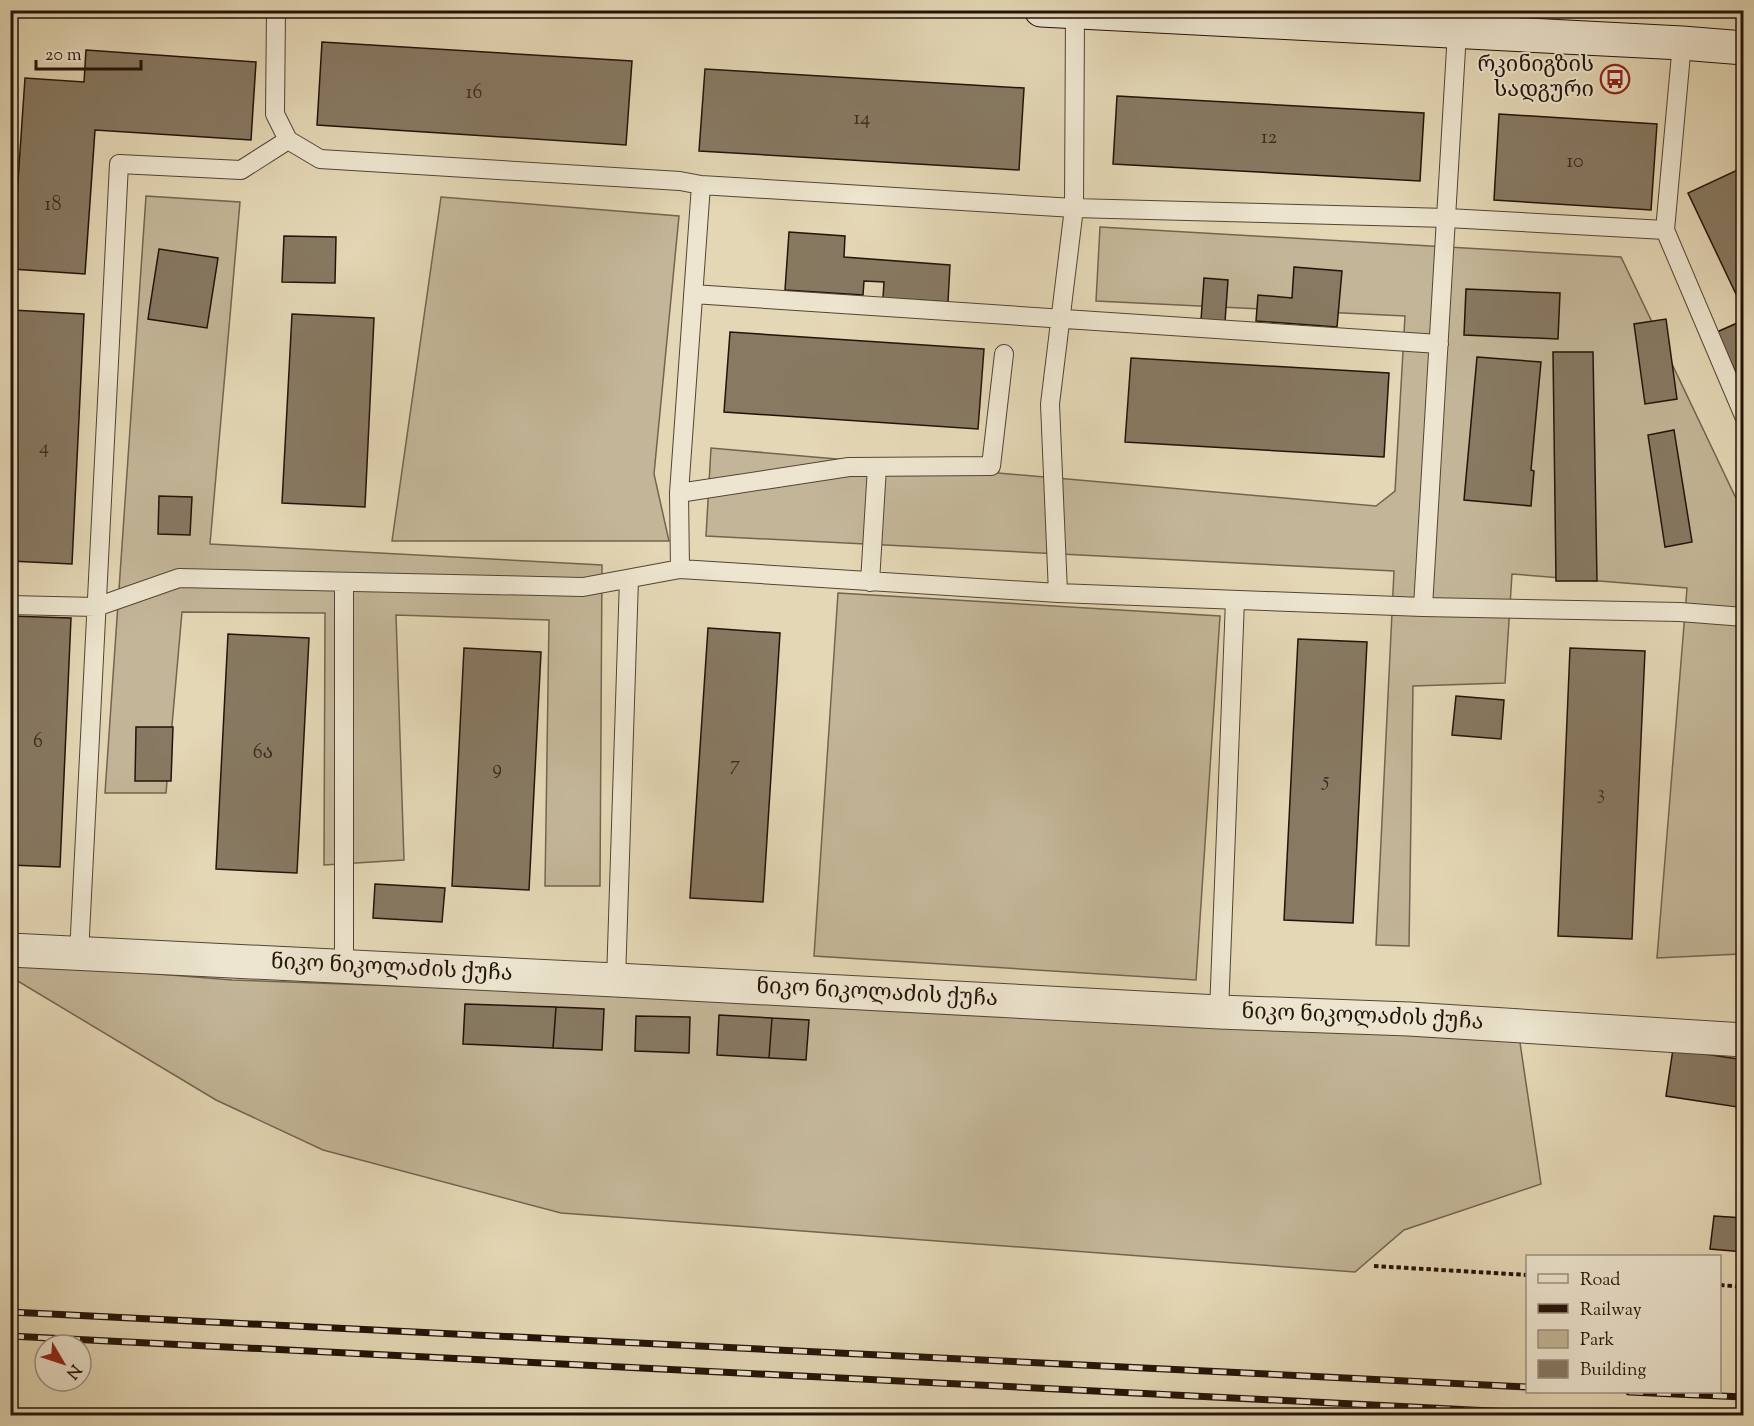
<svg xmlns="http://www.w3.org/2000/svg" width="1754" height="1426" viewBox="0 0 1754 1426" font-family="'Sorts Mill Goudy','Noto Serif Georgian',serif">
	<style>
		.green { fill: #c3b698; stroke: #736450; stroke-width: 1.5 }
		.building { fill: #877962; stroke: #231309; stroke-width: 1.5 }
		.lines { fill: none; stroke-linecap: round; stroke-linejoin: round }
		.service-casing { stroke: #534434; stroke-width: 20 }
		.minor-casing { stroke: #534434; stroke-width: 35 }
		.secondary-casing { stroke: #231309; stroke-width: 35 }
		.path { stroke: #231309; stroke-width: 4; stroke-dasharray: 4.5 3; stroke-linecap: butt }
		.service { stroke: #ede5cf; stroke-width: 18 }
		.minor { stroke: #ede5cf; stroke-width: 33 }
		.secondary { stroke: #ede5cf; stroke-width: 33 }
		.rail-casing { stroke: #231309; stroke-width: 7 }
		.rail { stroke: #ede5cf; stroke-width: 4.5; stroke-dasharray: 14; stroke-linecap: butt }
		.labels { text-anchor: middle; dominant-baseline: central; stroke-width: 4.5; stroke-linejoin: round; paint-order: stroke }
		.number-label { font-size: 20px; fill: #3c2c1f }
		.poi-label { font-size: 22px; fill: #231309; stroke: #ede5cf; text-anchor: end }
		.street-label { font-size: 22px; fill: #231309; stroke: #ede5cf }
	</style>
	<rect width="100%" height="100%" fill="#e4d7b5"/>
	<filter id="stains"><feTurbulence type="fractalNoise" baseFrequency=".00333" numOctaves="4"/><feColorMatrix values="0 0 0 0 .2 0 0 0 0 .09 0 0 0 0 .02 0 0 0 .5 -.17"/></filter>
	<radialGradient id="worn" r=".72"><stop offset=".6" stop-color="#630" stop-opacity="0"/><stop offset="1" stop-color="#630" stop-opacity=".3"/></radialGradient>
	<path class="green" d="M146,196l94,6 -30,342 392,21 -2,321h-55l4,-266 -153,-5 8,245 -80,5 1,-252 -143,-1 -16,181h-61z
		M441,197l238,19 -25,258 15,67h-277z
		M1100,227l521,30 122,256 1,355 -4,86 -83,4 30,-370 -175,-14 -7,109 -92,3 -4,260 -33,-1 18,-374 -688,-35 5,-88 665,58 19,-15 10,-175 -309,-15z
		M838,593l382,23 -24,364 -382,-24z
		M10,962l222,18 610,22 677,34 22,148 -137,46 -49,42 -794,-59 -238,-63 -107,-50 -205,-123z"/>
	<path class="building" d="M322,42l310,19 -6,84 -309,-20z
		M86,50l170,12 -5,78 -156,-10 -10,144 -73,-5 13,-191 59,4z
		M705,69l319,19 -5,82 -320,-19z
		M1117,96l307,17 -4,68 -307,-17z
		M1499,114l158,10 -6,86 -157,-10z
		M1744,167v144l-56,-118z
		M789,232l56,4 -1,21 106,8 -2,37 -65,-4 1,-16 -20,-1 -1,14 -78,-5z
		M284,236l52,1 -1,46 -53,-1z
		M159,249l59,9 -11,70 -59,-9z
		M1294,267l48,4 -5,56 -81,-6 2,-26 34,3z
		M1204,278l24,2 -3,42 -24,-2z
		M1466,289l94,4 -2,46 -94,-4z
		M12,310l72,4 -12,250 -62,-3z
		M292,314l82,4 -9,189 -83,-4z
		M1666,319l11,80 -32,5 -11,-80z
		M1744,320v70l-27,-58z
		M730,332l254,17 -6,80 -254,-17z
		M1553,352h40l4,229h-41z
		M1477,357l64,5 -10,108 3,1 -3,35 -67,-6z
		M1131,358l258,15 -5,84 -259,-15z
		M1674,430l18,112 -27,5 -17,-112z
		M159,496l33,1 -2,38 -32,-1z
		M10,616l61,2 -11,249 -50,-2z
		M708,628l72,5 -17,269 -73,-4z
		M228,634l81,4 -12,235 -81,-4z
		M1298,639l69,3 -14,281 -69,-3z
		M464,648l77,4 -12,238 -77,-4z
		M1570,648l75,3 -13,288 -74,-3z
		M1456,696l48,4 -3,39 -49,-4z
		M136,727h37l-2,54h-36z
		M375,884l70,4 -3,34 -69,-4z
		M465,1004l91,3 -3,41 -90,-4z
		M556,1007l48,2 -2,41 -49,-2z
		M719,1015l53,3 -3,40 -52,-3z
		M636,1016l54,1 -1,36 -54,-2z
		M772,1018l37,2 -3,40 -37,-2z
		M1673,1049l71,11v48l-78,-12z
		M1714,1216l30,2v34l-34,-3z"/>
	<g class="lines">
		<g class="service-casing">
			<path id="service" d="M276,10l-1,104 13,26 32,19 360,22 21,4 373,23 373,10 218,12
				M1682,43l-17,187 79,186
				M693,294l746,50
				M679,493l170,-26 142,-1 13,-112
				M680,569l-1,-76 22,-308
				M870,582l7,-115
				M1058,593l-8,-189 24,-196 1,-196
				M10,605l86,2 83,-29 404,9 97,-18 378,24 365,14 257,5 64,5
				M1423,607l34,-575
				M79,954l40,-790 122,6 47,-30
				M344,967v-385
				M616,980l13,-401
				M1219,1012l16,-412"/>
		</g>
		<g class="minor-casing">
			<g id="minor">
				<path id="s1" d="M10,950l606,30 603,32 190,7 335,21"/>
			</g>
		</g>
		<g class="secondary-casing">
			<path id="secondary" d="M1041,10l641,33 62,5"/>
		</g>
		<path class="path" d="M1374,1266l154,9
			M1720,1285l24,2"/>
		<use href="#service" class="service"/>
		<use href="#minor" class="minor"/>
		<use href="#secondary" class="secondary"/>
		<g class="rail-casing">
			<path id="rail" d="M10,1312l1518,75
				M10,1336l1580,80
				M1629,1392l115,5"/>
		</g>
		<use href="#rail" class="rail"/>
	</g>
	<defs>
		<g id="bus-ring" transform="scale(1.5)"><circle r="9.5" fill="#ede5cf" stroke="#8f2418" stroke-width="1.5"/><path d="M-5-6H5V4H4V6H2V4H-2V6H-4V4H-5ZM-3.5-4V0h7V-4ZM-3.5 1.2v1.5H-2V1.2ZM2 1.2v1.5H3.5V1.2Z" fill="#8f2418"/></g>
	</defs>
	<g fill-rule="evenodd">
		<use href="#bus-ring" x="1615" y="79"/>
	</g>
	<g class="labels">
		<g class="number-label">
			<text x="474" y="93">16</text>
			<text x="862" y="119">14</text>
			<text x="1269" y="138">12</text>
			<text x="1575" y="162">10</text>
			<text x="53" y="205">18</text>
			<text x="44" y="448">4</text>
			<text x="38" y="742">6</text>
			<text x="263" y="753">6ა</text>
			<text x="735" y="765">7</text>
			<text x="497" y="769">9</text>
			<text x="1326" y="781">5</text>
			<text x="1601" y="794">3</text>
		</g>
		<g class="poi-label">
			<text x="1594" y="66">რკინიგზის<tspan x="1594" dy="25">სადგური</tspan></text>
		</g>
		<g class="street-label">
			<text stroke="none"><textPath href="#s1" startOffset="382">ნიკო ნიკოლაძის ქუჩა</textPath></text>
			<text stroke="none"><textPath href="#s1" startOffset="868">ნიკო ნიკოლაძის ქუჩა</textPath></text>
			<text stroke="none"><textPath href="#s1" startOffset="1354">ნიკო ნიკოლაძის ქუჩა</textPath></text>
		</g>
	</g>
	<rect width="1754" height="1426" fill="none" stroke="#e4d7b5" stroke-width="36"/>
	<rect x="12" y="12" width="1730" height="1402" fill="none" stroke="#231309" stroke-width="3"/>
	<rect x="18" y="18" width="1718" height="1390" fill="none" stroke="#231309" stroke-width="1.5"/>
	<rect x="1526" y="1255" width="195" height="138" fill="#ede5cf" stroke="#9c9180" stroke-width="1.5"/>
	<rect x="1538" y="1274" width="30" height="9" fill="#ede5cf" stroke="#9c9180" stroke-width="1.5"/>
	<text x="1580" y="1285" font-size="18" fill="#231309">Road</text>
	<rect x="1538" y="1304" width="30" height="9" fill="#231309" stroke="#9c9180" stroke-width="1.5"/>
	<text x="1580" y="1315" font-size="18" fill="#231309">Railway</text>
	<rect x="1538" y="1330" width="30" height="18" fill="#c3b698" stroke="#9c9180" stroke-width="1.5"/>
	<text x="1580" y="1345" font-size="18" fill="#231309">Park</text>
	<rect x="1538" y="1360" width="30" height="18" fill="#877962" stroke="#9c9180" stroke-width="1.5"/>
	<text x="1580" y="1375" font-size="18" fill="#231309">Building</text>
	<g transform="translate(63 1363) rotate(129)"><circle r="28" fill="#ede5cf" stroke="#9c9180" stroke-width="1.5"/>
	<path d="M0-4.5L10 22L0 15L-10 22Z" fill="#8f2418"/>
	<text y="-9" font-size="16" font-weight="bold" text-anchor="middle" fill="#231309">N</text>
	</g>
	<path d="M36 60v9h105v-9" fill="none" stroke="#231309" stroke-width="3"/>
	<text x="45" y="60" font-size="18" fill="#231309" stroke="#ede5cf" stroke-width="4.5" paint-order="stroke">20 m</text>
	<rect width="100%" height="100%" filter="url(#stains)"/>
	<rect width="100%" height="100%" fill="url(#worn)"/>
</svg>
